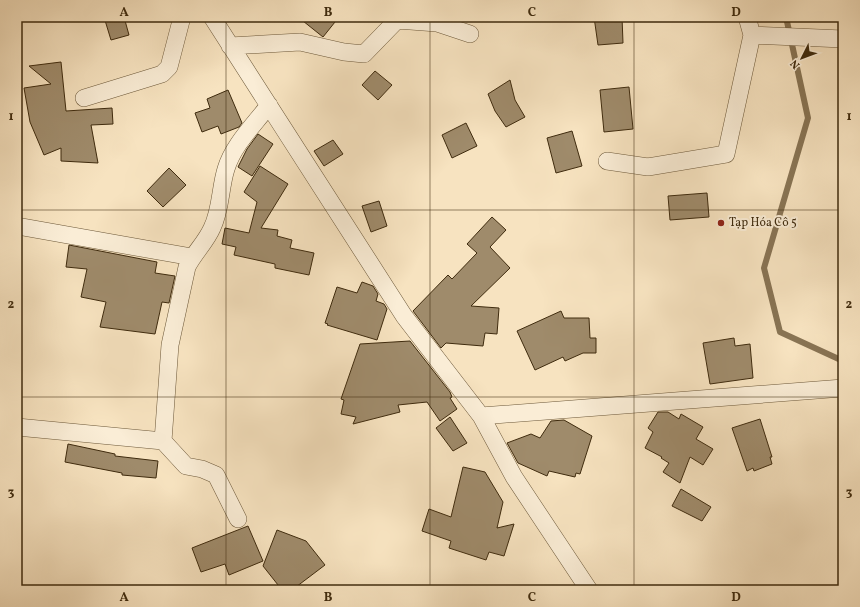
<svg xmlns="http://www.w3.org/2000/svg" width="860" height="607" viewBox="0 0 860 607" font-family="Vollkorn,serif">
	<style>
		.lines { fill: none; stroke-linecap: round; stroke-linejoin: round }
		.stream { stroke: #887454; stroke-width: 6 }
		.building { fill: #9f8b6b; stroke: #3f2b0e }
		.street-casing { stroke: #6d593a; stroke-width: 18 }
		.street { stroke: #faedd6; stroke-width: 17 }
		.grid { fill: none; stroke: #3f2b0e; stroke-width: 1; stroke-opacity: 0.55 }
		.poi-dot { fill: #8f2418; stroke: #faedd6; stroke-width: 1.5 }
		.labels { text-anchor: middle; dominant-baseline: central; stroke-width: 4; stroke-linejoin: round; paint-order: stroke }
		.poi-label { font-size: 12px; fill: #3f2b0e; stroke: #faedd6; text-anchor: start }
		.neatline { fill: none; stroke: #3f2b0e; stroke-width: 1.5 }
		.grid-label { font-size: 13px; text-anchor: middle; font-weight: bold; fill: #3f2b0e }
	</style>
	<rect width="100%" height="100%" fill="#f7e3c0"/>
	<filter id="stains"><feTurbulence type="fractalNoise" baseFrequency=".005" numOctaves="4"/><feColorMatrix values="0 0 0 0 .2 0 0 0 0 .09 0 0 0 0 .02 0 0 0 .5 -.17"/></filter>
	<radialGradient id="worn" r=".72"><stop offset=".6" stop-color="#630" stop-opacity="0"/><stop offset="1" stop-color="#630" stop-opacity=".3"/></radialGradient>
	<g class="lines">
		<path class="stream" d="M786,17l22,101 -44,150 16,64 63,29"/>
	</g>
	<path class="building" d="M104,17h20l5,18 -18,5z
		M298,17h41l-16,20z
		M594,17h28l1,26 -25,2z
		M61,62l5,49 46,-3 1,16 -22,1 7,38 -37,-2v-13l-17,7 -14,-33 -6,-34 27,-4 -22,-18z
		M375,71l17,14 -14,15 -16,-15z
		M510,80l5,20 10,17 -19,10 -11,-16 -7,-17z
		M629,87l4,42 -29,3 -4,-42z
		M228,90l14,33 -3,4 -18,7 -3,-8 -16,6 -7,-19 15,-5 -3,-9z
		M466,123l11,23 -25,12 -10,-23z
		M572,131l10,35 -26,7 -9,-35z
		M258,134l15,10 -21,32 -14,-9 9,-18z
		M333,140l10,14 -19,12 -10,-15z
		M260,166l28,18 -27,44 17,2 -1,6 15,4 -2,8 24,5 -5,22 -34,-7v-4l-41,-9 2,-8 -14,-3 3,-16 24,5 8,-31 -13,-10z
		M169,168l17,17 -23,22 -16,-16z
		M707,193l2,24 -39,3 -2,-24z
		M379,201l8,25 -16,6 -9,-26z
		M492,217l14,13 -16,17 20,21 -39,38 28,2 -2,26 -12,-1 -2,13 -37,-3 -5,5 -28,-37 35,-36 4,4 25,-26 -10,-9z
		M69,245l88,17 -2,11 20,3 -6,27 -7,-1 -7,32 -55,-7 6,-25 -25,-5 6,-28 -21,-2z
		M362,282l11,4 5,8 -2,7 8,3 3,5 -10,31 -50,-15 1,-1 -3,-1 12,-36 20,6z
		M561,311l3,7h25l1,20h6v15h-13l-18,8 -2,-4 -28,13 -18,-39z
		M734,338l1,8 15,-2 3,34 -43,6 -7,-41z
		M410,341l40,51 2,5 -2,1 7,11 -17,12 -13,-19 -29,3 2,7 -47,12 3,-7 -15,-3 3,-14 -3,-1 19,-55z
		M658,412h10l11,7 2,-5 22,13 -7,12 17,10 -10,16 -13,-8 -10,26 -17,-11 6,-9 -8,-5 1,-1 -17,-9 8,-16 -5,-4z
		M450,417l17,26 -14,8 -17,-23z
		M760,419l12,38h-2l2,7 -18,7 -1,-3 -6,3 -15,-43z
		M564,420l28,16 -12,38 -4,-1 -1,4 -26,-6 -2,5 -29,-13 -11,-20 24,-9 9,4 11,-17z
		M68,444l47,10v2l43,5 -2,17 -34,-3v-2l-57,-11z
		M463,467l22,5 18,30 -6,26 17,-4 -10,32 -15,-4 -3,8 -37,-12 2,-7 -29,-10 7,-22 22,8z
		M681,489l30,18 -9,14 -30,-15z
		M248,526l15,35 -34,14 -4,-11 -24,8 -9,-24z
		M277,530l29,11 19,24 -33,25h-10l-19,-24z"/>
	<g class="lines">
		<g class="street-casing">
			<path id="street" d="M212,17l192,299 77,100 33,61 75,113
				M752,35l91,4
				M230,46l70,-4 44,10 20,2 33,-34 40,3 33,11
				M84,98l78,-24 7,-7 13,-50
				M607,161l41,6 78,-13 26,-119 -5,-18
				M17,226l175,31
				M481,416l362,-28
				M17,427l146,14 7,-96 17,-78c7,-14 19,-25 25,-39 9,-18 8,-40 14,-59 7,-24 28,-44 43,-64
				M163,441l23,25 16,3 14,6 22,44"/>
		</g>
		<use href="#street" class="street"/>
	</g>
	<path class="grid" d="M226,17v573M430,17v573M634,17v573M17,210h826M17,397h826"/>
	<circle class="poi-dot" cx="721" cy="223" r="4"/>
	<g class="labels">
		<g class="poi-label">
			<text x="729" y="223">Tạp Hóa Cô 5</text>
		</g>
	</g>
	<rect width="860" height="607" fill="none" stroke="#f7e3c0" stroke-width="44"/>
	<g transform="translate(802 58) rotate(228)" stroke="#faedd6" stroke-width="3" paint-order="stroke">
	<path d="M0-3L7 15L0 10L-7 15Z" fill="#3f2b0e"/>
	<text y="-6" font-size="11" font-weight="bold" text-anchor="middle" fill="#3f2b0e">N</text>
	</g>
	<rect x="22" y="22" width="816" height="563" class="neatline"/>
	<g class="grid-label">
		<text x="124" y="16">A</text>
		<text x="328" y="16">B</text>
		<text x="532" y="16">C</text>
		<text x="736" y="16">D</text>
		<text x="11" y="120">1</text>
		<text x="849" y="120">1</text>
		<text x="11" y="308">2</text>
		<text x="849" y="308">2</text>
		<text x="11" y="496">3</text>
		<text x="849" y="496">3</text>
		<text x="124" y="601">A</text>
		<text x="328" y="601">B</text>
		<text x="532" y="601">C</text>
		<text x="736" y="601">D</text>
	</g>
	<rect width="100%" height="100%" filter="url(#stains)"/>
	<rect width="100%" height="100%" fill="url(#worn)"/>
</svg>
